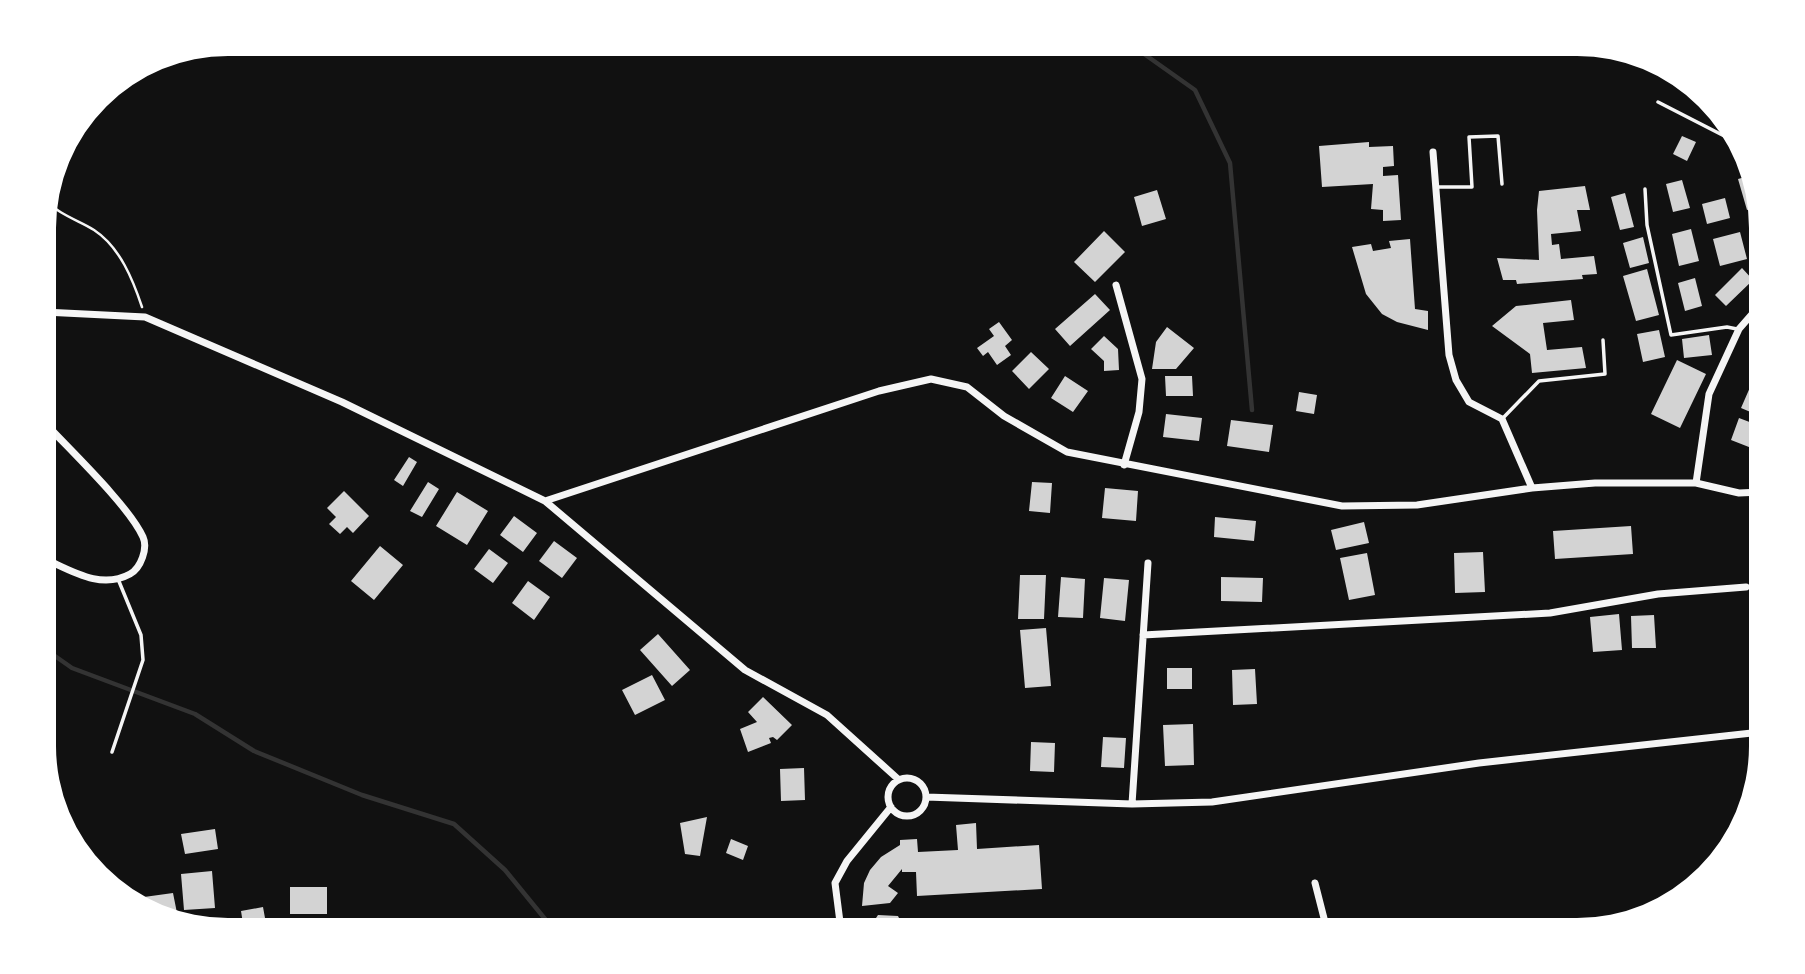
<svg xmlns="http://www.w3.org/2000/svg" width="1805" height="974" viewBox="0 0 1805 974" font-family="'Open Sans',sans-serif">
	<style>
		.lines { fill: none; stroke-linecap: round; stroke-linejoin: round }
		.stream { stroke: #333; stroke-width: 4.5 }
		.building { fill: #d3d3d3 }
		.path { stroke: #f5f5f5; stroke-width: 2.5 }
		.service { stroke: #f5f5f5; stroke-width: 3.5 }
		.minor { stroke: #f5f5f5; stroke-width: 7 }
	</style>
	<rect width="100%" height="100%" fill="#111"/>
	<g class="lines">
		<path class="stream" d="M1130,44l65,46 35,73 22,247
			M45,649l27,19 123,46 59,37 108,44 92,29 51,46 49,60"/>
	</g>
	<path class="building" d="M1663,67l22,19 -1,3 -25,-14z
		M1682,136l14,6 -9,19 -14,-7z
		M1369,142v5l24,-1 1,20 -11,1v9l15,-1 3,45 -18,1v-11l-12,-1 2,-25 -51,3 -3,-41z
		M1749,176l11,31 -13,3 -9,-31z
		M1682,180l8,28 -17,4 -7,-28z
		M1585,186l5,24h-13l4,21 -30,3 1,11 7,-1 2,15 33,-3 3,18 -15,1 1,4 -66,5 -1,-4h-13l-6,-22 42,2 -2,-50 2,-19z
		M1157,190l9,29 -24,7 -8,-29z
		M1625,193l9,34 -14,3 -9,-33z
		M1725,198l5,20 -23,6 -5,-20z
		M1691,229l8,32 -20,5 -7,-32z
		M1104,231l21,21 -30,30 -21,-20z
		M1740,232l7,27 -27,7 -7,-27z
		M1643,237l6,26 -19,5 -7,-25z
		M1410,239l5,70 13,2v19l-31,-8 -15,-8 -16,-20 -14,-47 19,-3 2,7 18,-3 -2,-7z
		M1742,268l11,12 -27,26 -11,-11z
		M1647,269l12,46 -23,6 -13,-45z
		M1695,278l7,28 -17,5 -7,-28z
		M1095,294l15,16 -40,36 -15,-17z
		M1571,300l3,20 -31,3 4,27 35,-3 4,21 -54,5 -2,-19 -38,-28 24,-20z
		M999,322l13,18 -7,6 6,9 -14,10 -9,-13 -5,4 -6,-8 17,-12 -5,-7z
		M1167,327l27,21 -18,21h-24l4,-27z
		M1659,330l6,27 -22,5 -6,-28z
		M1709,335l3,20 -28,3 -2,-19z
		M1104,336l14,13 1,21 -15,1v-10l-13,-12z
		M1031,352l18,17 -20,20 -17,-18z
		M1677,360l29,14 -26,54 -29,-14z
		M1758,369l2,1v46l-19,-8z
		M1065,376l23,15 -15,21 -22,-14z
		M1165,376h27l1,20h-27z
		M1299,392l18,3 -3,19 -18,-3z
		M1166,414l36,4 -3,23 -36,-4z
		M1739,418l21,8 -6,23 -23,-9z
		M1231,420l42,5 -4,27 -42,-6z
		M409,457l8,5 -14,24 -9,-6z
		M428,482l11,7 -17,28 -12,-6z
		M1032,482l20,1 -2,30 -21,-2z
		M1105,488l33,3 -2,30 -34,-3z
		M344,491l25,25 -16,17 -6,-6 -7,7 -11,-10 7,-7 -9,-9z
		M457,492l31,19 -21,34 -31,-19z
		M514,516l23,17 -14,19 -23,-17z
		M1215,517l41,4 -2,20 -40,-4z
		M1364,522l5,21 -33,7 -5,-20z
		M1631,526l2,28 -78,5 -2,-28z
		M554,541l23,17 -15,20 -23,-17z
		M380,546l23,19 -29,35 -23,-19z
		M489,549l19,14 -15,20 -19,-14z
		M1483,552l2,40 -30,1 -1,-40z
		M1367,553l8,42 -26,5 -9,-42z
		M1020,575h26l-2,44h-26z
		M1061,577l24,2 -2,39 -25,-1z
		M1221,577l42,1 -1,24 -41,-1z
		M1104,578l25,2 -4,41 -25,-3z
		M528,581l22,16 -16,23 -22,-17z
		M1619,614l3,36 -29,2 -3,-35z
		M1654,615l2,33h-24l-1,-32z
		M1046,628l5,58 -26,2 -5,-58z
		M658,634l32,36 -18,16 -32,-36z
		M1167,668h25v21h-25z
		M1255,669l2,35 -24,1 -1,-35z
		M652,675l13,25 -30,15 -13,-25z
		M763,697l29,28 -15,15 -4,-3 -4,1 2,5 -23,9 -8,-23 17,-7 -9,-10z
		M1193,724l1,41 -29,1 -2,-41z
		M1103,737l23,1 -2,30 -23,-1z
		M1031,742l24,1 -1,29 -24,-1z
		M804,768l1,32 -24,1 -1,-32z
		M707,817l-7,39 -15,-2 -5,-31z
		M976,823l1,26 62,-4 3,44 -125,7 -1,-24h-14v-3l-14,17 10,7 -8,10 -28,3 2,-23 6,-13 11,-13 19,-12v-5l17,-1 1,13 40,-2 -2,-25z
		M215,829l3,20 -33,5 -4,-20z
		M731,839l17,7 -5,14 -17,-7z
		M212,871l3,37 -31,2 -3,-36z
		M290,887h37v27h-37z
		M173,893l5,25 -32,-7 -2,-14z
		M263,907l4,22 -23,1 -3,-19z
		M878,915l20,1 7,14h-27l-6,-6z
		M221,919l1,10 -26,-6v-3z
		M1277,920l2,10h-24l-1,-5z
		M1241,922l3,8h-28v-1z
		M360,925l21,4v1h-22z"/>
	<g class="lines">
		<path class="path" d="M61,154l8,-9
			M48,201c9,13 32,20 46,29 26,17 39,50 48,77"/>
		<path class="service" d="M1658,102l78,40
			M1436,187h36l-3,-50 29,-1 4,48
			M1645,189l2,36 24,110 56,-8 10,2
			M1503,418l36,-37 66,-7 -2,-34
			M112,752l31,-92 -2,-25 -23,-56"/>
		<path class="minor" d="M1433,152l16,203 7,25 13,22 33,17 30,69
			M1116,285l26,94 -3,33 -15,53
			M44,312l101,5 197,85 203,99 200,169 82,45 71,64
			M45,423c25,27 84,83 98,114 5,11 -2,31 -13,37 -29,16 -58,-3 -85,-15
			M1696,483l13,-89 30,-65 21,-24
			M545,501l334,-110 52,-12 36,8 37,29 63,36 275,54 75,-1 115,-17 63,-5h101l43,10 22,-1
			M1143,635l407,-22 108,-19 88,-7
			M888 797a19 19 0 1 1 38 0a19 19 0 1 1-38 0Z
			M926,797l206,7 80,-2 267,-39 282,-31
			M1132,804l16,-241
			M1315,883l12,47
			M841,930l-6,-47 12,-22 44,-54"/>
	</g>
	<path d="M0 0H1805V974H0ZM228 56H1577A172 172 0 0 1 1749 228V746A172 172 0 0 1 1577 918H228A172 172 0 0 1 56 746V228A172 172 0 0 1 228 56Z" fill="#fff" fill-rule="evenodd"/>
</svg>
